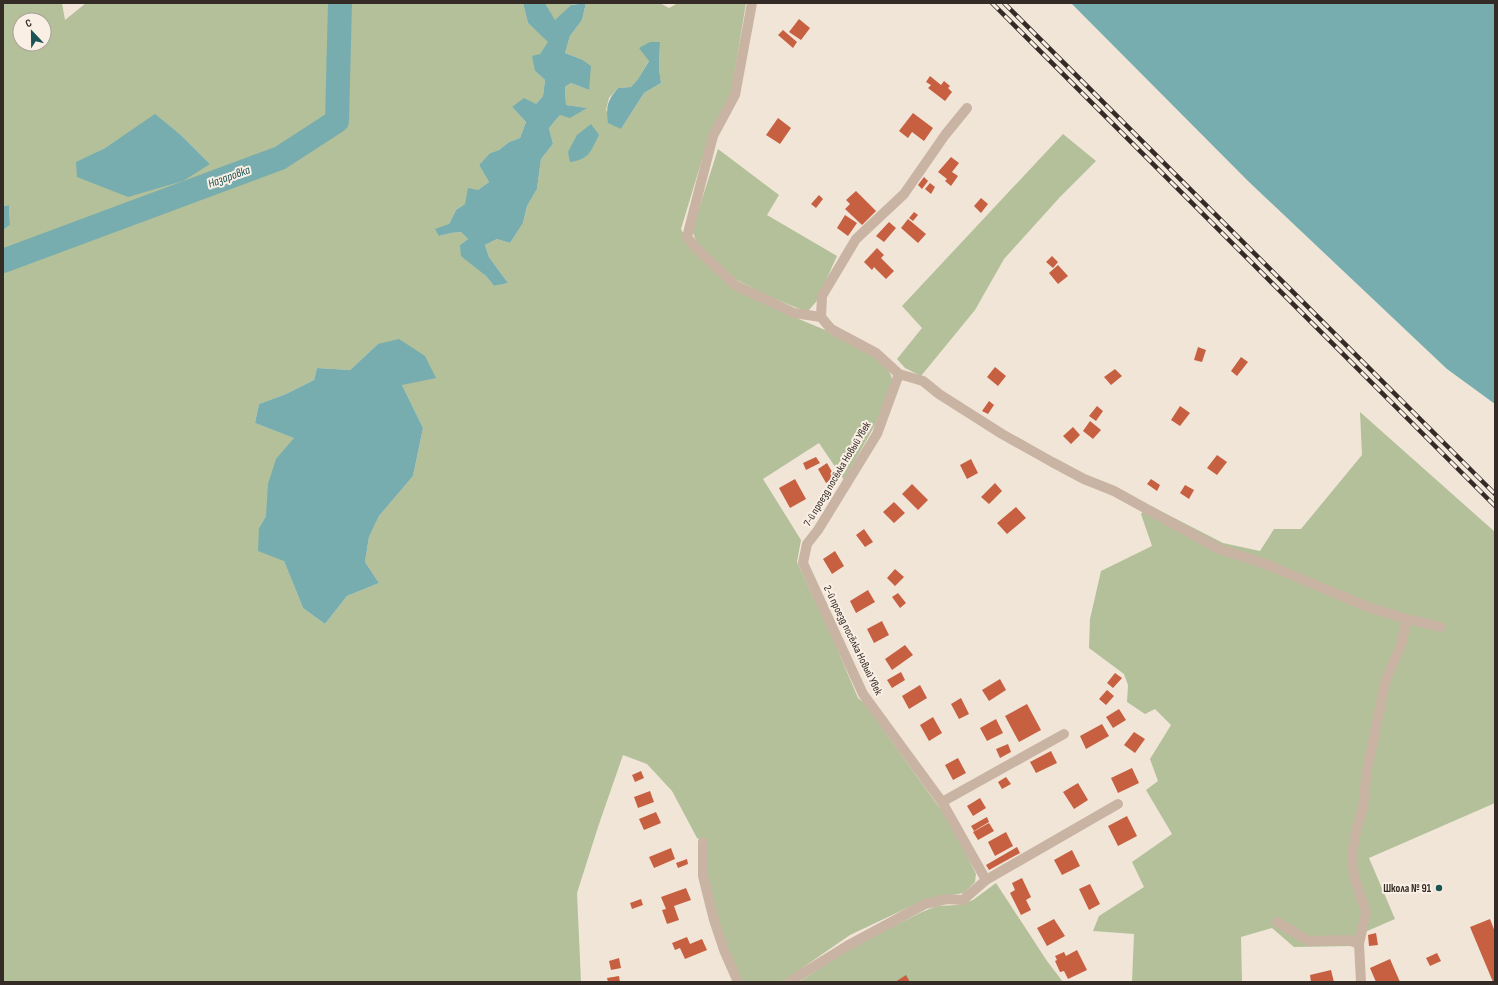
<svg xmlns="http://www.w3.org/2000/svg" width="1498" height="985" viewBox="0 0 1498 985" font-family="'Sofia Sans Condensed',sans-serif">
	<style>
		.green { fill: #b3c099; fill-rule: evenodd }
		.water { fill: #77adae }
		.lines { fill: none; stroke-linecap: round; stroke-linejoin: round }
		.river { stroke: #77adae; stroke-width: 24 }
		.building { fill: #c75f41 }
		.street { stroke: #c9b4a4; stroke-width: 10 }
		.rail-casing { stroke: #342a26; stroke-width: 4.5 }
		.rail { stroke: #f9efe4; stroke-width: 3; stroke-dasharray: 9; stroke-linecap: butt }
		.poi-dot { fill: #1c5356; stroke: #f9efe4; stroke-width: 1.5 }
		.labels { text-anchor: middle; dominant-baseline: central; stroke-width: 4; stroke-linejoin: round; paint-order: stroke }
		.street-label { font-size: 11px; fill: #342a26; stroke: #f9efe4 }
		.poi-label { font-size: 11px; font-weight: bold; fill: #342a26; stroke: #f9efe4; text-anchor: end }
		.water-label { font-size: 12px; font-style: italic; fill: #1c5356; stroke: #f9efe4 }
	</style>
	<rect width="100%" height="100%" fill="#f1e5d8"/>
	<path class="green" d="M3,3h59l3,17 21,-17h437l5,20 21,19 -9,12 -5,17 10,9 -2,16 -7,8 -24,3 14,15 -6,16 -11,4 -10,8 -9,3 -11,12 10,17 -11,8 -13,14 -9,6 -7,14 -10,12 12,-3 10,-1 7,7 -8,6 15,21 11,10 8,10 14,-3 -19,-26 -4,-12 12,-6 13,4 13,-20 4,-17 10,-17 4,-30 12,-15 -4,-16 11,-13 26,-7 -20,-3 -1,-18 6,-4 18,7 -8,-31 -16,-6 5,-17 12,-16 4,-17h74l9,5 9,-5h68l-15,91 -21,39 -29,96 10,20 42,38 61,30 36,15 42,24 13,9 6,10 2,9 -18,41 -31,55 -25,-37 -56,36 38,61 -4,22 36,77 25,59 6,5 88,122 24,49 -1,8 -11,11 -38,6 -76,36 -68,47h-39l-16,-33 -21,-74 2,-31 -11,-6 -25,-47 -25,-27 -24,-9 -25,72 -21,66 4,89h-578v-752l7,-5 -1,-20 -6,1zM20,20h24v24h-24zM660,42l-1,26 2,15 -17,10 -23,36 -15,-19 3,-12 9,-10 13,-1 7,-8zM155,115l27,21 28,28 -133,-2 28,-14zM378,344l24,41 21,43 -10,48 -34,40 -10,21 -4,25 14,21 -32,13 -22,28 -22,-16 -19,-47 -25,-33 7,-12 29,-78 -40,-15 4,-19 27,-10 28,-14 3,-12 33,2z
		M545,3h35l-9,2 -16,16z
		M1063,134l33,27 -36,36 -56,62 -29,51 -54,66 -16,-8 -8,-9 25,-31 -20,-22z
		M718,149l61,46 -12,20 70,41 -21,46 -8,9 -11,-3 -31,-13 -29,-15 -39,-34 -5,-13 2,-12z
		M1360,412l135,120v271l-126,55 26,61 -30,13 -12,14 -59,1 -22,-19 -31,9 1,45h-110l2,-48 -41,-3 6,-15 45,-29 -12,-25 40,-28 -26,-44 12,-9 -8,-22 21,-34 -16,-16 -10,5 -18,-12 1,-17 -4,-11 -35,-26 1,-29 11,-48 51,-25 -11,-32 8,-9 74,38 37,8 14,-22h27l61,-74z
		M996,883l51,78 16,21h-264l55,-36 68,-34 15,-6 20,-1 16,-5z"/>
	<path class="water" d="M523,3h22l10,17 16,-15 15,-2 -4,17 -12,16 -5,17 16,6 10,7 -2,24 -18,-7 -6,4 1,18 21,3 -17,10 -10,-3 -11,13 4,16 -12,15 -4,30 -10,17 -4,17 -13,20 -13,-4 -12,6 4,12 19,26 -14,3 -8,-10 -25,-20 -1,-11 8,-6 -7,-7 -10,1 -12,3 -4,-7 14,-5 7,-14 9,-6 3,-16 10,2 11,-8 -10,-17 11,-12 9,-3 10,-8 11,-4 6,-16 -14,-15 12,-9 12,6 7,-8 2,-16 -10,-9 -3,-15 8,-2 8,-12 -20,-19z
		M1071,3h424v401l-48,-35 -199,-188z
		M650,42h10l-1,26 2,15 -17,10 -23,36 -13,-6c-2,-17 -1,-22 10,-35l13,-1 7,-8 11,-18 -10,-13z
		M155,114l27,22 28,28 -27,17 -55,16 -51,-20 -1,-15 29,-14z
		M591,124l8,11c-9,17 -9,24 -29,27l-2,-10 9,-17z
		M9,205l1,20 -7,5v-24z
		M399,339l26,17 11,22 -34,7 21,43 -10,48 -34,40 -10,21 -4,25 14,21 -32,13 -22,28 -22,-16 -19,-47 -26,-10 1,-23 7,-12 2,-32 8,-25 18,-21 -39,-15 4,-19 27,-10 28,-14 3,-12 33,2 28,-26z"/>
	<g class="lines">
		<path class="river" d="M3,261l277,-103 57,-37 3,-118"/>
	</g>
	<path class="building" d="M799,19l11,9 -9,12 -12,-8z
		M783,30l14,12 -4,6 -15,-13z
		M930,76l11,9 3,-4 6,5 -2,2 4,4 -7,9 -17,-13 3,-3 -5,-3z
		M913,113l20,15 -9,13 -12,-9 -4,6 -9,-7z
		M778,118l13,10 -11,16 -14,-9z
		M951,157l8,6 -7,9 6,4 -7,10 -6,-5 2,-2 -9,-7z
		M924,177l4,4 -6,8 -4,-4z
		M930,183l5,4 -4,7 -6,-5z
		M856,191l20,20 -14,14 -17,-16 5,-5 -4,-4z
		M819,195l4,4 -7,9 -5,-4z
		M981,198l7,6 -7,9 -7,-7z
		M914,212l4,3 -5,6 -4,-3z
		M845,215l12,8 -9,13 -11,-8z
		M908,219l18,15 -8,9 -17,-15z
		M889,222l7,6 -12,14 -8,-6z
		M877,248l7,7 -3,3 13,13 -8,8 -12,-12 -2,3 -8,-8z
		M1052,256l6,6 -5,6 -7,-6z
		M1058,265l10,11 -10,8 -9,-11z
		M1198,347l8,3 -4,12 -8,-2z
		M1241,357l7,5 -11,14 -6,-5z
		M995,367l11,9 -8,10 -11,-9z
		M1115,369l7,7 -11,9 -7,-8z
		M989,401l5,4 -6,9 -6,-3z
		M1097,406l6,5 -7,10 -7,-5z
		M1180,406l10,7 -10,13 -9,-6z
		M1090,421l11,9 -8,9 -10,-8z
		M1073,427l7,8 -9,9 -8,-8z
		M1217,455l10,7 -10,13 -10,-7z
		M816,457l4,6 -14,7 -3,-7z
		M971,459l7,14 -11,6 -7,-14z
		M827,463l8,14 -9,6 -8,-14z
		M795,479l11,20 -16,9 -11,-20z
		M1151,479l9,6 -3,6 -10,-7z
		M995,483l7,8 -13,13 -8,-7z
		M912,484l16,16 -10,10 -16,-16z
		M1185,485l9,5 -5,9 -9,-6z
		M894,502l11,11 -11,10 -11,-11z
		M1016,507l10,11 -19,16 -10,-11z
		M864,529l9,13 -8,5 -9,-12z
		M835,551l9,15 -12,8 -9,-15z
		M895,569l9,8 -9,9 -8,-8z
		M868,590l7,12 -19,11 -6,-12z
		M898,593l8,10 -6,5 -8,-11z
		M882,621l7,14 -15,8 -7,-14z
		M905,645l8,10 -21,15 -7,-11z
		M901,672l4,8 -13,8 -5,-8z
		M1115,673l7,5 -9,10 -6,-5z
		M1000,679l6,11 -17,11 -7,-11z
		M920,685l7,13 -18,11 -7,-13z
		M1107,690l7,6 -8,9 -7,-6z
		M961,698l8,16 -10,5 -8,-15z
		M1027,704l14,26 -22,12 -14,-26z
		M1119,709l7,11 -13,8 -7,-11z
		M933,717l9,16 -13,8 -9,-16z
		M996,719l7,14 -16,8 -7,-13z
		M1102,724l7,12 -23,13 -6,-13z
		M1134,732l11,7 -10,14 -11,-8z
		M1008,744l3,8 -11,6 -4,-9z
		M1051,751l6,12 -21,10 -6,-11z
		M958,758l8,15 -13,7 -8,-15z
		M1132,768l7,15 -21,10 -7,-15z
		M641,771l3,7 -9,4 -3,-7z
		M1006,777l5,7 -9,5 -4,-7z
		M1078,783l10,17 -14,9 -11,-17z
		M650,791l4,11 -16,6 -4,-11z
		M980,798l6,10 -13,8 -6,-10z
		M656,812l5,11 -17,7 -5,-11z
		M1127,816l10,20 -19,10 -10,-20z
		M987,817l2,5 -15,9 -3,-5z
		M989,823l5,8 -16,9 -5,-8z
		M1006,832l7,14 -18,10 -7,-14z
		M1017,847l3,6 -31,17 -3,-5z
		M671,848l4,11 -21,9 -5,-11z
		M1072,850l8,16 -18,9 -8,-15z
		M687,859l1,5 -10,4 -2,-5z
		M1022,878l9,19 -5,3 5,10 -10,5 -11,-22 5,-3 -3,-7z
		M1090,884l10,20 -11,6 -10,-21z
		M686,888l5,12 -17,6 5,14 -12,4 -5,-14 4,-1 -5,-12z
		M641,899l2,6 -11,4 -2,-6z
		M1054,919l11,17 -18,10 -10,-18z
		M1490,919l5,13v50h-2l-23,-55z
		M1376,933l2,12 -9,1 -1,-11z
		M687,937l3,7 12,-5 5,11 -22,9 -5,-11 -5,2 -3,-7z
		M1077,950l10,20 -19,9 -4,-8 -4,1 -5,-11 2,-1 -2,-4 9,-4 2,4z
		M1437,953l4,8 -11,5 -4,-8z
		M619,958l2,10 -10,2 -2,-9z
		M1390,959l10,23h-24l-6,-14z
		M1331,970l3,12h-23l-1,-7z
		M906,975l4,7h-15z
		M619,976l1,6h-12l-1,-4z"/>
	<g class="lines">
		<path class="street" d="M752,3l-17,92 -22,41 -26,101 9,11 39,37 59,28 27,4
			M967,108l-22,27 -41,59 -48,45 -34,57 -1,21 10,12 45,24 23,21 24,7 16,13 63,40 50,28 32,17 30,12 105,58 44,14 105,44 39,12 34,8
			M899,374l-22,60 -59,96 -11,14 -4,19 60,131 79,108 44,78
			M942,802l122,-68
			M703,842v34l11,44 10,30 14,32
			M1277,922l32,19 40,-1 10,4
			M789,982l58,-36 78,-42 22,-5 16,1 23,-20 132,-76
			M1361,982l-2,-38 7,-32 -12,-35 -2,-21 4,-25 7,-23 4,-38 19,-91 15,-34 6,-26"/>
		<g class="rail-casing">
			<path id="rail" d="M992,3l503,503
				M1004,3l491,491"/>
		</g>
		<use href="#rail" class="rail"/>
	</g>
	<circle class="poi-dot" cx="1439" cy="888" r="4"/>
	<g class="labels">
		<g class="street-label">
			<text transform="translate(837 474) rotate(-59)">7-й проезд посёлка Новый Увек</text>
			<text transform="translate(853 640) rotate(64)">2-й проезд посёлка Новый Увек</text>
		</g>
		<g class="poi-label">
			<text x="1431" y="888">Школа № 91</text>
		</g>
		<g class="water-label">
			<text transform="translate(229 177) rotate(-20)">Назаровка</text>
		</g>
	</g>
	<rect width="1498" height="985" fill="none" stroke="#342a26" stroke-width="8"/>
	<g transform="translate(32 32) rotate(338)"><circle r="19" fill="#f9efe4" stroke="#aaa098"/>
	<path d="M0-3L7 15L0 10L-7 15Z" fill="#1c5356"/>
	<text y="-6" font-size="11" font-weight="bold" text-anchor="middle" fill="#342a26">С</text>
	</g>
</svg>
